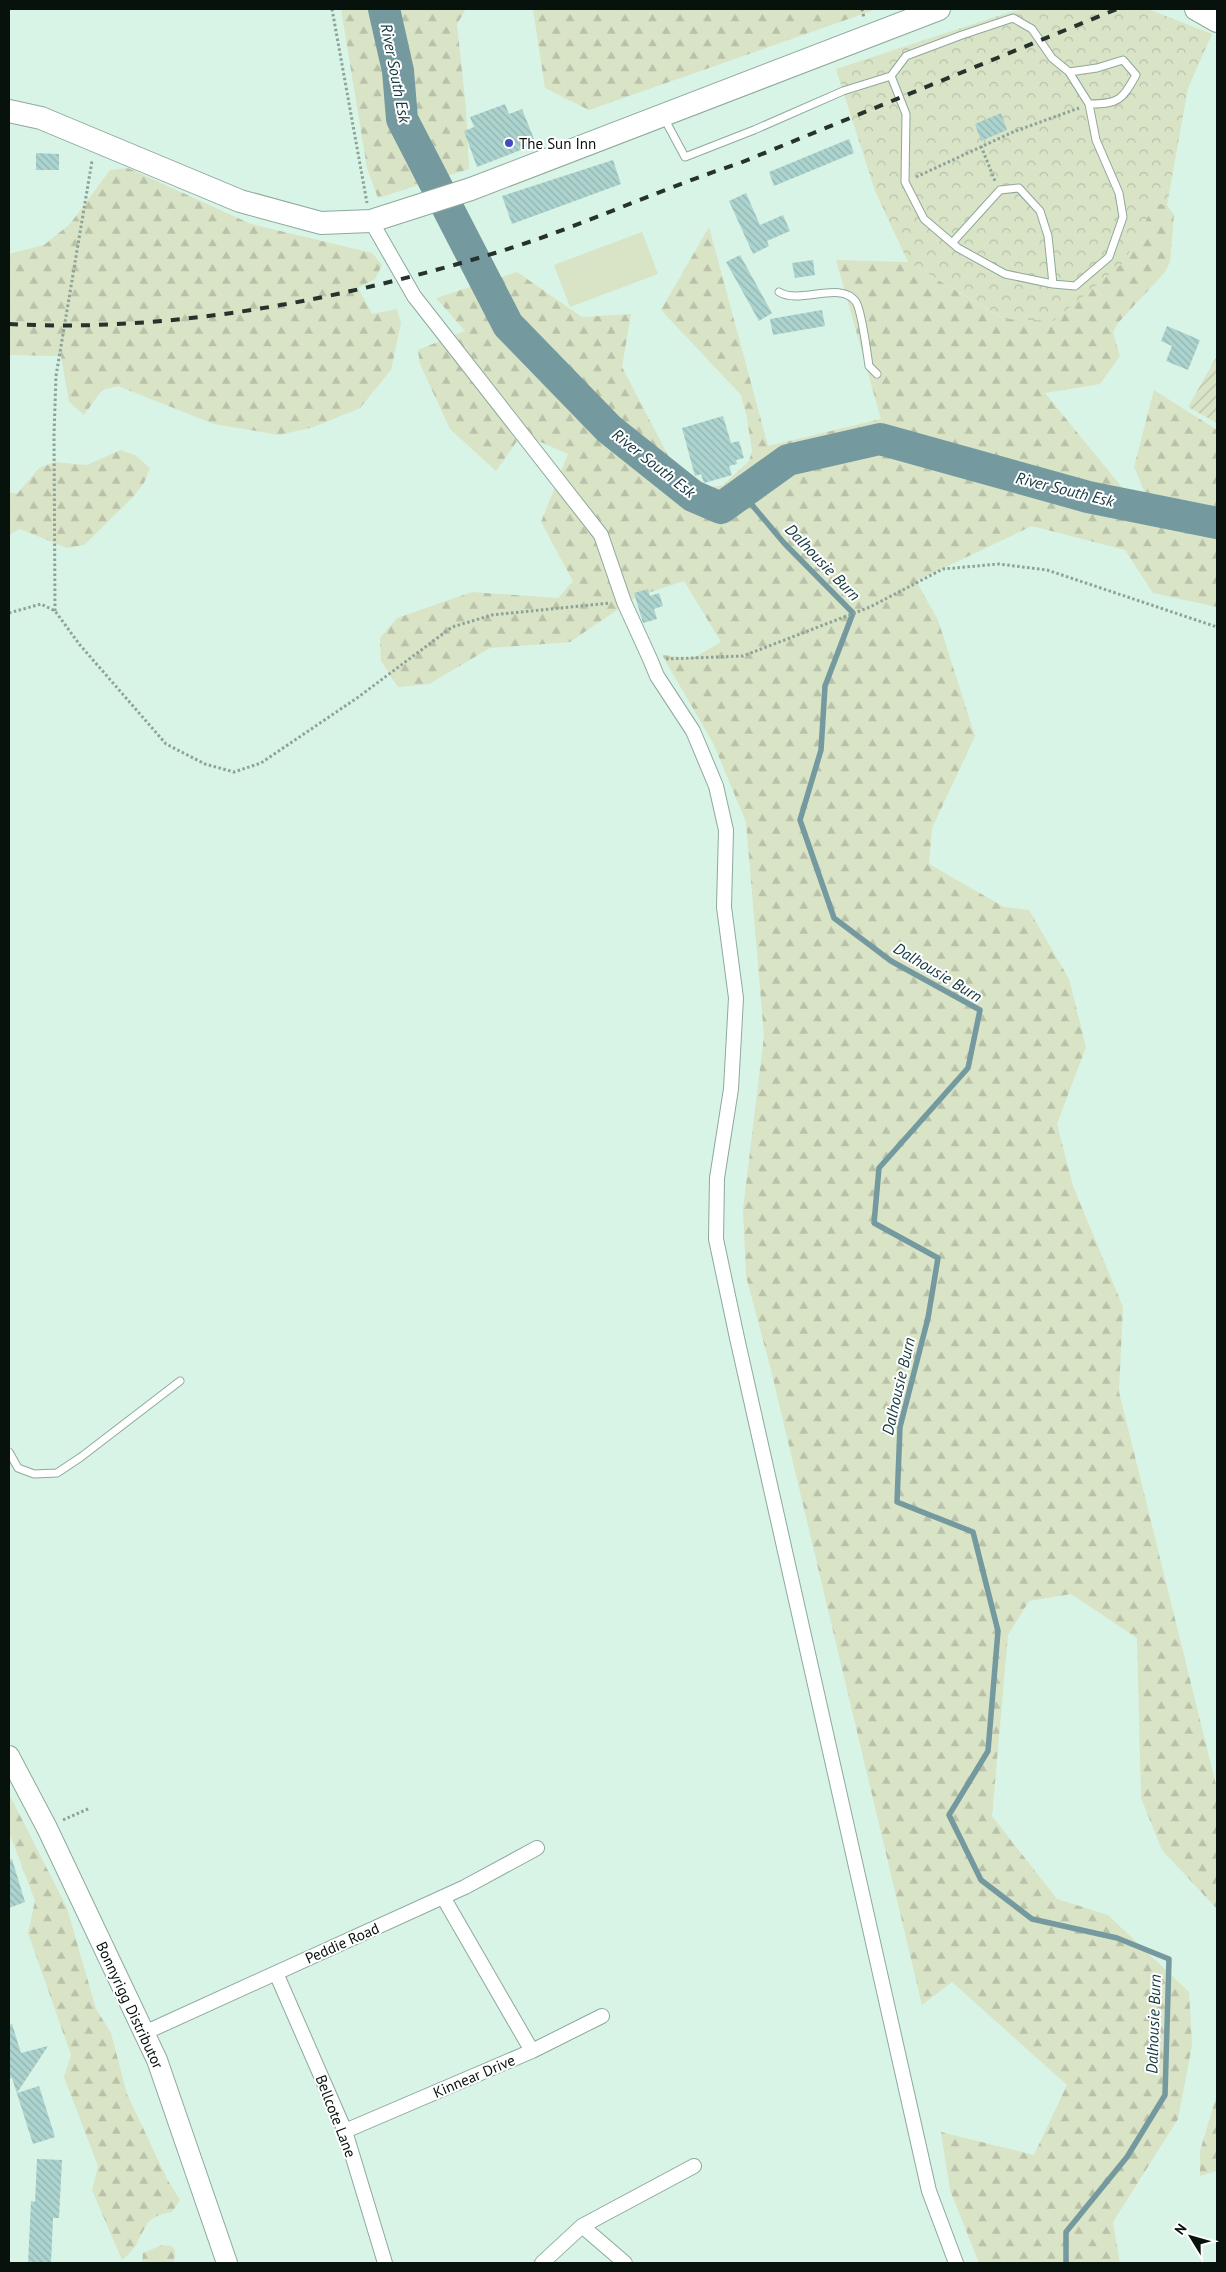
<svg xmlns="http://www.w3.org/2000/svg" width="1226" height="2272" viewBox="0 0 1226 2272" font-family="'PT Sans',sans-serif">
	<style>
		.grass { fill: #d9e3c6 }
		.forest { fill: url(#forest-firs) }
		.park { fill: url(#park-crowns) }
		.garden { fill: url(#garden-furrows) }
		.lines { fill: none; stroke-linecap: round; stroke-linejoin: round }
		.stream { stroke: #74999f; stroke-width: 5.5 }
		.river { stroke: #74999f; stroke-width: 32 }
		.building { fill: url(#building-back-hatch) }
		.lane-casing { stroke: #8ea99c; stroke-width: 9 }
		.street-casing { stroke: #8ea99c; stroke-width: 16 }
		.secondary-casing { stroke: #8ea99c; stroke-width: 22 }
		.primary-casing { stroke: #8ea99c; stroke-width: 24 }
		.path { stroke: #8da399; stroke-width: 3; stroke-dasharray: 2.5 2.5; stroke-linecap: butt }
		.lane { stroke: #fff; stroke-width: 7 }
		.street { stroke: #fff; stroke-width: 14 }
		.secondary { stroke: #fff; stroke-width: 20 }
		.primary { stroke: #fff; stroke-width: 22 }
		.rail { stroke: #26322c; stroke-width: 4; stroke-dasharray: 9 9; stroke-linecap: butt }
		.poi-dot { fill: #414cc0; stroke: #fff; stroke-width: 2 }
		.labels { text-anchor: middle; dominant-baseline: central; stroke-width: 4; stroke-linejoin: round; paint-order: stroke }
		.poi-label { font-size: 15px; fill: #08120d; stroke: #fff; text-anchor: start }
		.street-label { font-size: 15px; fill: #08120d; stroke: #fff }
		.water-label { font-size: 16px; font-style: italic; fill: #13383e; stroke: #fff }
	</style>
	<defs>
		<pattern id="forest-firs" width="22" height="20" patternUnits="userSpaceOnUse" patternTransform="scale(1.25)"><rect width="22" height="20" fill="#d9e3c6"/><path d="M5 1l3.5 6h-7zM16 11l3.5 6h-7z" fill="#b9c2a9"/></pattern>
		<pattern id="park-crowns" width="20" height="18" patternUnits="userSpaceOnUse" patternTransform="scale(1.25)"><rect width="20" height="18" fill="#d9e3c6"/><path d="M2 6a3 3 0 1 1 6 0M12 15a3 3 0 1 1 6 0" fill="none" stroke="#b9c2a9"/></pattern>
		<pattern id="garden-furrows" width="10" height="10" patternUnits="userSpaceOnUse" patternTransform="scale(1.25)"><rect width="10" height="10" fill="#d9e3c6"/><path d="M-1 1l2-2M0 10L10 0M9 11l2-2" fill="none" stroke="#b9c2a9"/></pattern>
		<pattern id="building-back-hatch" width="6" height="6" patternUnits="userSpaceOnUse" patternTransform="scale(1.25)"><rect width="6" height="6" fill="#acd3ce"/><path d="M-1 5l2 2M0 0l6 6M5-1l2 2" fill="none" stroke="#92b4b0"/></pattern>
	</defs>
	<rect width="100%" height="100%" fill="#d8f4e7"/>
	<path class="grass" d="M642,232l16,42 -88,33 -16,-42z"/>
	<path class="forest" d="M341,9h125l-9,15 9,85 3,60 -91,29 -11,-30z
		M533,9h344l-288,101 -44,-22z
		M128,168l123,56 121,29 10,12 -7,14 -17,9 14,26 25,-5 4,14 -10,47 -31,38 -46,19 -35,8 -65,-11 -96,-38 -16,4 -18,25 -15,-13 -8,-46 -52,-1v-101l35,-9 26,-21 40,-54z
		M1155,203l12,2 7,10 -4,47 -5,10 -47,51 -5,9 7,24 -20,28 -55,9 93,114 79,18v82l-64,-14 -28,-43 -93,-24 -116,55 22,39 37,116 -43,92 -3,36 75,43 25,3 40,69 17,68 -29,77 16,62 50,121 -4,85 98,397v120l-55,-59 -21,-52 -4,-160 -66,-44 -42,7 -21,34 -16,181 65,83 51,16 81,77 3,53 -14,74 -65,103 7,41h-141l-29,-73 -9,-58 93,23 33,-70 -115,-103 -30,23 -151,-635 -25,-94 -3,-67 21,-173 -18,-214 -33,-79 -51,-88 31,3 28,-16 -37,-61 -48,16 -66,45 -80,6 -61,36 -31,3 -17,-26 -1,-23 17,-20 75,-26 86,6 15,-17 -32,-59 27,-68 -46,-20 -26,37 -46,-42 -30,-65 -2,-14 47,-19 -29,-33 81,-26 65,45 49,-3 -9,53 50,96 39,24 12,-2 26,-24 3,-10 -5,-33 -6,-23 -80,-85 48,-83 59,219 113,-27 -45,-159 72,2 96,57 120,-57z
		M1154,390l63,40v87l-67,-12 -16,-38z
		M120,450l15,5 15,13 -6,15 -10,13 -50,49 -17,3 -47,-19 -11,6v-43l8,2 22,-26 16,-6 32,3z
		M9,1794l58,114 29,101 15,24 16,61 40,85 13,21 -8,12c-26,4 -25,13 -36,33 -4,6 -9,11 -14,15l-30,-70 6,-24 -34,-89 7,-22 -43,-122 7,-32 -24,-64h-2z
		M1217,2094v77l-17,5v-25z
		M162,2245l9,1 4,4 -1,12 -32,1 1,-10z"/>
	<path class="park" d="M1027,9h121l64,25 -24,54 -21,117 -12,-2 -31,59 -71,59 -48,-2 -97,-57 -33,-71 -39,-122 174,-57z"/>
	<path class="garden" d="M1217,356v67l-29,-16z"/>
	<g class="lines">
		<path class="stream" d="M742,493l42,50 69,70 -28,73 -4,64 -21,70 34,98 57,43 89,49 -12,58 -89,100 -5,55 64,35 -10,60 -28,109 -3,75 76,30 25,99 -10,120 -39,64 32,65 51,39 85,19 52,21 -4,136 -38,62 -61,75v31"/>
		<path class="river" d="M384,9l14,62 4,48 106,206 101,104 84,67 28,12 67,-48 92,-21 208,58 129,26"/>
	</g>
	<path class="building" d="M505,104l4,10 13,-5 14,35 -59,23 -13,-36 10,-4 -4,-10z
		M1001,113l6,17 -26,11 -6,-17z
		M849,139l5,14 -80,33 -5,-14z
		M36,153l23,1v16h-23z
		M613,160l8,24 -109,40 -10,-28z
		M746,193l14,32 23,-10 7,16 -23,10 2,5 -16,8 -24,-53z
		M740,255l32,58 -13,8 -33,-59z
		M813,260l2,15 -20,3 -3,-15z
		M822,310l3,16 -52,9 -3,-16z
		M1167,326l33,14 -12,30 -22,-9 6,-15 -11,-5z
		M723,416l8,27 8,-2 5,17 -8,2 1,4 -8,2 3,9 -28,8 -3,-9 -6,2 -13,-48z
		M648,589l2,7 9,-3 4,13 -9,3 3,10 -14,4 -9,-30z
		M12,1859l13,43 -16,6v-48z
		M12,2024l9,29 27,-7 -31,47 22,-7 16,51 -22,7 -21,-66 -3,1v-54z
		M37,2159l25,1 -3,58h-6l-2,45h-23l3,-62 4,1z"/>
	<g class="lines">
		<g class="lane-casing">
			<path id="lane" d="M1069,72l28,-4 26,-8 13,15c-14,25 -17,29 -47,29
				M664,118l21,39 69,-27 89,-39 48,-15 15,-20 56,-21 51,-17 19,11 20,29 17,14 20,32 7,36 23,53 4,24 -14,40 -34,29 -22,-2 -48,-10 -47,-26 -34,-29 -19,-37 1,-68 -15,-38
				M952,243l48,-53 19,-2 21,23 8,25 5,48
				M779,292c21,13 62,-12 77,10 6,10 11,51 13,64l8,8
				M9,1452l9,16 16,6 23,-1 24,-16 99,-76"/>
		</g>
		<g class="street-casing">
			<path id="street" d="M371,221l43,75 187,239 23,67 26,57 7,17 36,55 23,55 10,44 -2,77 12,91 -5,91 -14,89 -1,61 21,99 192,853 27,72
				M443,1897l89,154
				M276,1973l69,158 40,132
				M144,2033l321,-146 72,-39
				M345,2131l187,-80 70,-35
				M582,2226l43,37
				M542,2263l40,-37 112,-60"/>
		</g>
		<g class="secondary-casing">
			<path id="secondary" d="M9,1756l38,72 110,232 70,203"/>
		</g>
		<g class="primary-casing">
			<path id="primary" d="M1196,9l21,12
				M9,111l32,7 199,83 81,22 50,-2 100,-32 468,-180"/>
		</g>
		<path class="path" d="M332,9l35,194
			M862,9l2,9
			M981,146l14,35
			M916,177l97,-45 66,-24
			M55,611l-1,-176 2,-59 36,-215
			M9,613l32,-9 14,7 25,34 86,99 39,20 29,8 27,-9 96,-65 95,-71 40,-12 118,-12
			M666,659l77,-3 127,-49 73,-38 56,-5 48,6 170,57
			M63,1820l27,-12"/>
		<use href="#lane" class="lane"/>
		<use href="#street" class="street"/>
		<use href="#secondary" class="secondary"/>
		<use href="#primary" class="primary"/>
		<path class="rail" d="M9,324c161,9 331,-24 486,-71 83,-25 162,-63 245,-90l377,-154"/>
	</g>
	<circle class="poi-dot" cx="509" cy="143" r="5"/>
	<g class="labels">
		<g class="poi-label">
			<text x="519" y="143">The Sun Inn</text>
		</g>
		<g class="street-label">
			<text transform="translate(342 1943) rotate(-24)">Peddie Road</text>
			<text transform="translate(130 2005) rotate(65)">Bonnyrigg Distributor</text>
			<text transform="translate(474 2076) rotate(-23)">Kinnear Drive</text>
			<text transform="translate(336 2116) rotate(69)">Bellcote Lane</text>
		</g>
		<g class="water-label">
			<text transform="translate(396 73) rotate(79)">River South Esk</text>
			<text transform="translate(654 463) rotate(38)">River South Esk</text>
			<text transform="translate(1065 489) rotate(14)">River South Esk</text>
			<text transform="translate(823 562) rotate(46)">Dalhousie Burn</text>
			<text transform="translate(938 972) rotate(31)">Dalhousie Burn</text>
			<text transform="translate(898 1386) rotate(-77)">Dalhousie Burn</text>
			<text transform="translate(1153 2024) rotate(-88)">Dalhousie Burn</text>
		</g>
	</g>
	<rect width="1226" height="2272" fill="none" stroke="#08120d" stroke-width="20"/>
	<g transform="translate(1191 2237) rotate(307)" stroke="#ffffff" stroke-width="4" paint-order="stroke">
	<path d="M0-4L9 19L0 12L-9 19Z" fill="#08120d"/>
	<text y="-8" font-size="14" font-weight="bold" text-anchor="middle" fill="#08120d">N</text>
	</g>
</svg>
